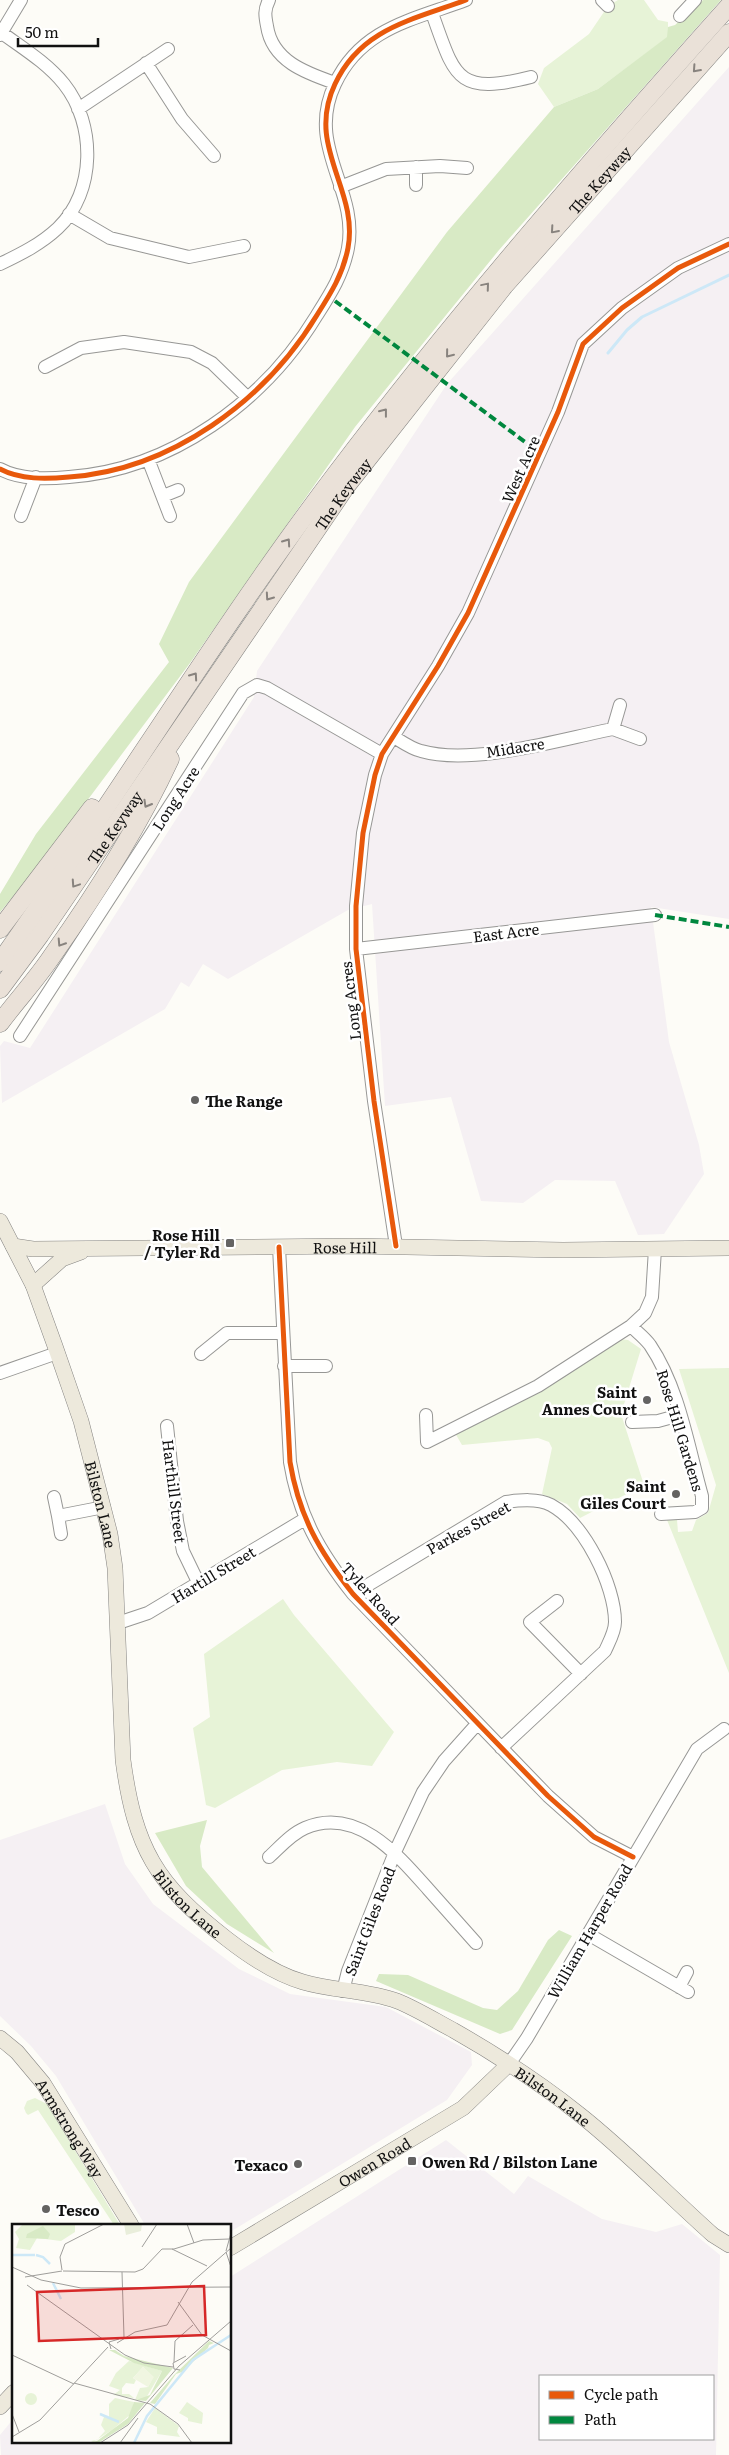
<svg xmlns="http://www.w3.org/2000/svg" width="729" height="2455" viewBox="0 0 729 2455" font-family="Literata,serif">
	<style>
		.industrial { fill: #f5f0f3; fill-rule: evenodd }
		.green { fill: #e7f3d7 }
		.forest { fill: #d8eac5 }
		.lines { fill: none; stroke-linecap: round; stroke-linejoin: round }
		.stream { stroke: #cde8f7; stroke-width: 3 }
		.minor-casing { stroke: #979795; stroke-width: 14 }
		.major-casing { stroke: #858482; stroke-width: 16 }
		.highway-casing { stroke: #858482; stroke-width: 19 }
		.minor { stroke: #fffffe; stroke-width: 12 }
		.major { stroke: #ede9dc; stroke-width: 15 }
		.highway { stroke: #eae1d8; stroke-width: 18 }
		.quiet { stroke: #00873e; stroke-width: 4; stroke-dasharray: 8 4; stroke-linecap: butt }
		.cycleway-casing { stroke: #fff; stroke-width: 8 }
		.cycleway { stroke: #e8590c; stroke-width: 5 }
		.oneway { stroke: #88837e }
		.poi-dot { fill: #646362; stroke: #fff; stroke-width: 2 }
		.labels { text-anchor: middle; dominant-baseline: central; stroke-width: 5; stroke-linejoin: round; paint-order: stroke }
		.street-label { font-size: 15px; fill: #111; stroke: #fff }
		.poi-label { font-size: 15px; font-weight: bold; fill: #111; stroke: #fff; text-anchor: end }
		.inset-river { fill: none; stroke: #cde8f7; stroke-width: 2.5 }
		.inset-road { fill: none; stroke: #9f9e9b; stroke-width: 1 }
		.view { fill: #d62828; fill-opacity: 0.15; stroke: #d62828; stroke-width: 2.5 }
		.inset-edge { fill: none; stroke: #111; stroke-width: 2.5 }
	</style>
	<rect width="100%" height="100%" fill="#fdfcf7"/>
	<path class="industrial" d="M729,67v852l-78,-12 18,135 30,103 5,29 -40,60 -26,1 -23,-54 -60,-1 -32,23 -42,-2 -30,-104 -66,9 -13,-202 -24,6 -120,69 -25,-15 -14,23 -8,-5 -16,27 -163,94 -2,-57 4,-5 26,7 224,-351 3,-26 190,-287z
		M105,1804l20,60 28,40 86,65 51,25 96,13 85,45 1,13 -25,35 -217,132v-7h-85l-89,-149 -25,-30 -31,-30v-176z
		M446,2140l68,54 14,-18 74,43 54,13 26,-8 38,31 -4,200h-715l-1,-20 14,-17v23h216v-164zM713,2376v63h-173v-63z"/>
	<path class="green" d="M618,0h26l14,20 10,2v15l-70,52 -44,18 -16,-23 6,-16 45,-34 19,-28z
		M619,1339l9,1 13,9 -20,65 23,71 -64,33 -13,-14 -25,-10 10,-46 -3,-6 -11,-4 -76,7 -7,-12z
		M729,1368v305l-62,-153h10l1,12 14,-1 4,-11 12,-7 8,-28 -37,-116z
		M283,1599l11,16 100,117 -22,34 -35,-4 -55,8 -67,38 -9,-3 -13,-77 17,-11 -6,-63z
		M35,2098l12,6 73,121h-6l-76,-115 -10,5 -2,-2 -2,-5 3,-7z"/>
	<path class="forest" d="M703,0h18l-222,250 -144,177 -165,236 -157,210 -33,39v-18l36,-60 133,-172 -10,-18 30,-62 258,-350 107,-125 44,-18 69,-52 1,-10 7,-2z
		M207,1820l-7,26 2,21 72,86 -47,-29 -41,-38 -31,-53z
		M559,1930l13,6 -60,94 -12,4 -124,-53 3,-7 29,1 75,33 14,2 21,-19 30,-51z"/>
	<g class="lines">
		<path class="stream" d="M608,353l19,-23 15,-13 87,-42"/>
		<g class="minor-casing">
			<path id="minor" d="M269,0c-5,10 -4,16 -2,26 5,35 39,47 68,57
				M602,0l6,6
				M432,13c23,64 24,83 99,64
				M680,16l15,-16
				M0,35l21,-35
				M146,63l36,56 32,37
				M78,109l90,-60
				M416,167v18
				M340,187l46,-18 54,-3 27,2
				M69,214l41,24 79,19 55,-11
				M0,264c21,-10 41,-20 58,-36 38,-36 38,-104 6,-144 -17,-21 -40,-35 -62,-51
				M45,367l36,-19 43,-6 67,10 21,11 35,34
				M148,459l22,57
				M0,469c20,11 47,10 69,8 102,-7 196,-76 248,-162 14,-22 26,-41 31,-67 11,-59 -43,-101 -13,-164 26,-56 78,-64 131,-84
				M163,496l15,-6
				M21,516l15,-39
				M613,729l27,10
				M394,737c8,5 18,12 27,14 52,15 140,-12 192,-22l7,-24
				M356,949l299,-34
				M20,1036l223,-343 14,-8 10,3 115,66
				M396,1246l-22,-145 -18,-152v-43l7,-73 12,-58 7,-21 56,-88 30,-53 90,-201 25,-68 39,-36 56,-40 51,-24
				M279,1247l11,215c9,54 29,89 63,132l195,202 46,41 39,20
				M631,1326c6,6 14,12 19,19 29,43 38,101 52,151v12l-7,4 -34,2
				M201,1354l26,-21h55
				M284,1366h42
				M0,1373l57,-20
				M426,1415l1,27 111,-56 93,-60 14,-13 7,-16 3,-48
				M632,1422l26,-1 22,-6
				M167,1426l10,95 6,30 15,31
				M54,1497l4,19
				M61,1534l-3,-18 46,-9
				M353,1594l153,-92c14,-2 32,-4 45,3 33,18 64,80 64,117 0,10 -6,20 -10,29l-104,97
				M557,1601l-27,21 51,52
				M118,1623l30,-10 157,-94
				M269,1857c11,-10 22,-23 36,-29 52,-22 93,27 123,61 16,18 32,36 48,54
				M588,1934l100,58
				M679,1987l8,-15
				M343,1991l5,-20 47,-119 28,-60 21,-31 33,-37
				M509,2064l18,-26 170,-289 27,-20"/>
		</g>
		<g class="major-casing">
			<g id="major">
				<path id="s1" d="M0,1221l33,64 22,61 26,75 29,113 5,34 8,192c12,89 33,124 104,179 23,18 48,35 76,43 30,9 64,8 94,19 18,7 39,20 56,29 44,25 87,53 126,84 47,37 89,81 134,121l16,10"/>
				<path id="s2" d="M13,1246l20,3 321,-3 209,4 166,-2"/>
				<path d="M33,1285l29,-26 19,-7"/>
				<path id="s3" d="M0,2038l17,14 26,31 88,142"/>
				<path id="s4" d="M230,2248l233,-140 46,-44"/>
				<path d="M0,2407l14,-15"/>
			</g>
		</g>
		<g class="highway-casing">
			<g id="highway">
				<path d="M0,929l92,-121"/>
				<path d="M0,962c115,-161 217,-331 336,-488 123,-163 257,-316 393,-468"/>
				<path id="s5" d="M0,989l40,-54 307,-450 157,-199 225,-253"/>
				<path d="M0,1023c17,-23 36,-43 52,-67 44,-62 86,-128 118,-197"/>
			</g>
		</g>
		<use href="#minor" class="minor"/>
		<use href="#major" class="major"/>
		<use href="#highway" class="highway"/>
		<path class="quiet" d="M335,301l205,152
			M655,915l74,12"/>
		<g class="cycleway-casing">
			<path id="cycleway" d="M0,469c20,11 47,10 69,8 102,-7 196,-76 248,-162 14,-22 26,-41 31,-67 11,-59 -43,-101 -13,-164 26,-56 78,-64 131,-84
				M396,1246l-22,-145 -18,-152v-43l7,-73 12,-58 7,-21 56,-88 30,-53 90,-201 25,-68 39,-36 56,-40 51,-24
				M279,1247l11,215c9,54 29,89 63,132l195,202 46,41 39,20"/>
		</g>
		<use href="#cycleway" class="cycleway"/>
	</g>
	<defs><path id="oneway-chevron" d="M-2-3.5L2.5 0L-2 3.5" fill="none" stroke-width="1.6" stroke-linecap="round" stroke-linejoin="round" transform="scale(1.25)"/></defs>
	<g class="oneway">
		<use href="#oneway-chevron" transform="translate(696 69) rotate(132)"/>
		<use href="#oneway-chevron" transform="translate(554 230) rotate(131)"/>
		<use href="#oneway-chevron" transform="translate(486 286) rotate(-50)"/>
		<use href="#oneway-chevron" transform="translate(449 354) rotate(129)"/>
		<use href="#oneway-chevron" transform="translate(384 412) rotate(-52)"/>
		<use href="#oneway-chevron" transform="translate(287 542) rotate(-55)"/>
		<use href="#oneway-chevron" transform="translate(269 597) rotate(125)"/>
		<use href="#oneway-chevron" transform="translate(194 676) rotate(-55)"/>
		<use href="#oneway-chevron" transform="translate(147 804) rotate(120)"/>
		<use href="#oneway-chevron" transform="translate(75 884) rotate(124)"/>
		<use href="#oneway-chevron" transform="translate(61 943) rotate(123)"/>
	</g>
	<g class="poi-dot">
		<circle cx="195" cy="1100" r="5"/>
		<rect x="225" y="1238" width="10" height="10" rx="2.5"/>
		<circle cx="647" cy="1400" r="5"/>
		<circle cx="676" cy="1494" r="5"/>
		<rect x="407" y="2156" width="10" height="10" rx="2.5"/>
		<circle cx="298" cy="2164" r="5"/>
		<circle cx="46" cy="2209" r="5"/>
	</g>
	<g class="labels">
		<g class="street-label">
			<text stroke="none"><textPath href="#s5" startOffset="1008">The Keyway</textPath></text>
			<text transform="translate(520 469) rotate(-66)">West Acre</text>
			<text stroke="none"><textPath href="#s5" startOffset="602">The Keyway</textPath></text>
			<text transform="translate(515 747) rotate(-9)">Midacre</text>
			<text transform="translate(175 798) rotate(-57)">Long Acre</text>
			<text stroke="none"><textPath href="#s5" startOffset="198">The Keyway</textPath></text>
			<text transform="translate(506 932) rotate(-7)">East Acre</text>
			<text transform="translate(350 1001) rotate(-97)">Long Acres</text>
			<text stroke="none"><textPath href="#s2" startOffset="332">Rose Hill</textPath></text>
			<text transform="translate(681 1430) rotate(73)">Rose Hill Gardens</text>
			<text transform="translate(175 1491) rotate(83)">Harthill Street</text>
			<text stroke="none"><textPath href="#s1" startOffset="302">Bilston Lane</textPath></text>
			<text transform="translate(468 1527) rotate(-29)">Parkes Street</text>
			<text transform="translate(213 1574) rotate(-31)">Hartill Street</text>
			<text transform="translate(371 1593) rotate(48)">Tyler Road</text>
			<text stroke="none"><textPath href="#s1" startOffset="721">Bilston Lane</textPath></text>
			<text transform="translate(369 1921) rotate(-69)">Saint Giles Road</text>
			<text transform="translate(589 1931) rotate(-60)">William Harper Road</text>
			<text stroke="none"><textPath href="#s1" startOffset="1141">Bilston Lane</textPath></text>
			<text stroke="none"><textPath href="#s3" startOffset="115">Armstrong Way</textPath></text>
			<text stroke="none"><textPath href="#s4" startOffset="168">Owen Road</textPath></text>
		</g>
		<g class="poi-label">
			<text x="205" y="1100" text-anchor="start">The Range</text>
			<text x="220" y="1234">Rose Hill<tspan x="220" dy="17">/ Tyler Rd</tspan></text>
			<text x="637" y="1391">Saint<tspan x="637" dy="17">Annes Court</tspan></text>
			<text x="666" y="1485">Saint<tspan x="666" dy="17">Giles Court</tspan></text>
			<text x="422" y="2161" text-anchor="start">Owen Rd / Bilston Lane</text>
			<text x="288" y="2164">Texaco</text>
			<text x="56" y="2209" text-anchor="start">Tesco</text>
		</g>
	</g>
	<g transform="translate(12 2224)">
		<rect width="219" height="219" fill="#fdfcf7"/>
		<path d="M11,0h52v8l-14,9 -24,-3 -7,12 -14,-2 3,-9 -4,-7zM117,137l33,10 -16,27 -11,2 5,-12 8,-1 5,-10 -10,-10 -10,11 3,2 -2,4 -8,-1 -4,5v6h7l5,4 -21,-3 7,-5 -11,-4 7,-13zM13 175a6 6 0 1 1 12 0a6 6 0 1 1-12 0ZM103,174l19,4 -3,12 -19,16 -19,12 -2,-1 6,-1 8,-9 -4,-6 3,-8 -5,-4 10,4v-13zM175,178l16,11 -1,11 -14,-3v-3l-9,-5zM143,184l24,18 -2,6 3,5 -23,-3v-7l-11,-5z" fill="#e7f3d7"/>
		<path d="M31,2l7,8 -2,5 -22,-1 1,-4zM197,117l5,2 -5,2 -1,3 -26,24 -6,2 -21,30 -5,-1 24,-28zM97,126h6l9,6 49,12 -27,33 -10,-1 14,-5 12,-24 -28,-8zM122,178l11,1 -17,21 -30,19h-11l10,-2 31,-23z" fill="#d8eac5"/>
		<path d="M130,0l-1,7 -15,4 -2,-11z" fill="#e9eedb"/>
		<path d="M131,143l11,10 -6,10 -15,-9z" fill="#f0f6e1"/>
		<path class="inset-river" d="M0,31h23M24,31l7,2 7,7M41,59l8,16M88,190l19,8M122,219l13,-27 46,-56 38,-25"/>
		<path class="inset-road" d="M175,0l7,19M130,23l15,-23M160,25l35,17M214,27l5,-18M214,28l5,15M0,43l29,13 40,8 150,-1M50,46l-2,-13 5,-13 39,-20M51,47l72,1 8,-3 19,-20h12l29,-9 26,-1M110,48l2,65M13,53l37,-6M15,61l98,70 19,8 29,4M166,78l24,33 29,16M105,119l18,-11 32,-7 25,-43 39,-34M99,125l-2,-7 10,-3M0,131l62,29M162,138l1,-21 18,-16M168,146l-6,-1 -1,-6 13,-7M62,159l76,21 28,20 14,19M0,190l7,18M0,213l28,-17 68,-73M88,219l28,-18 51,-59 52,-45M108,219l18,-25"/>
		<path class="view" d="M192,62l2,49 -167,6 -2,-49z"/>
		<rect width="219" height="219" class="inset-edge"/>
	</g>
	<rect x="539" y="2375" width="175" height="65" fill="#ffffff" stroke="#a0a0a0"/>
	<rect x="549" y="2391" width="25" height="8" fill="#e8590c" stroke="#a0a0a0"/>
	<text x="584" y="2400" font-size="15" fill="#111111">Cycle path</text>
	<rect x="549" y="2416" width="25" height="8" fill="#00873e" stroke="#a0a0a0"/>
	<text x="584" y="2425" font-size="15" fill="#111111">Path</text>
	<path d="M18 38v8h80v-8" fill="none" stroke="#111111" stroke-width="2.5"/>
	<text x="25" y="38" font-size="15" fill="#111111" stroke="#ffffff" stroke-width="4" paint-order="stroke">50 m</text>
</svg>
